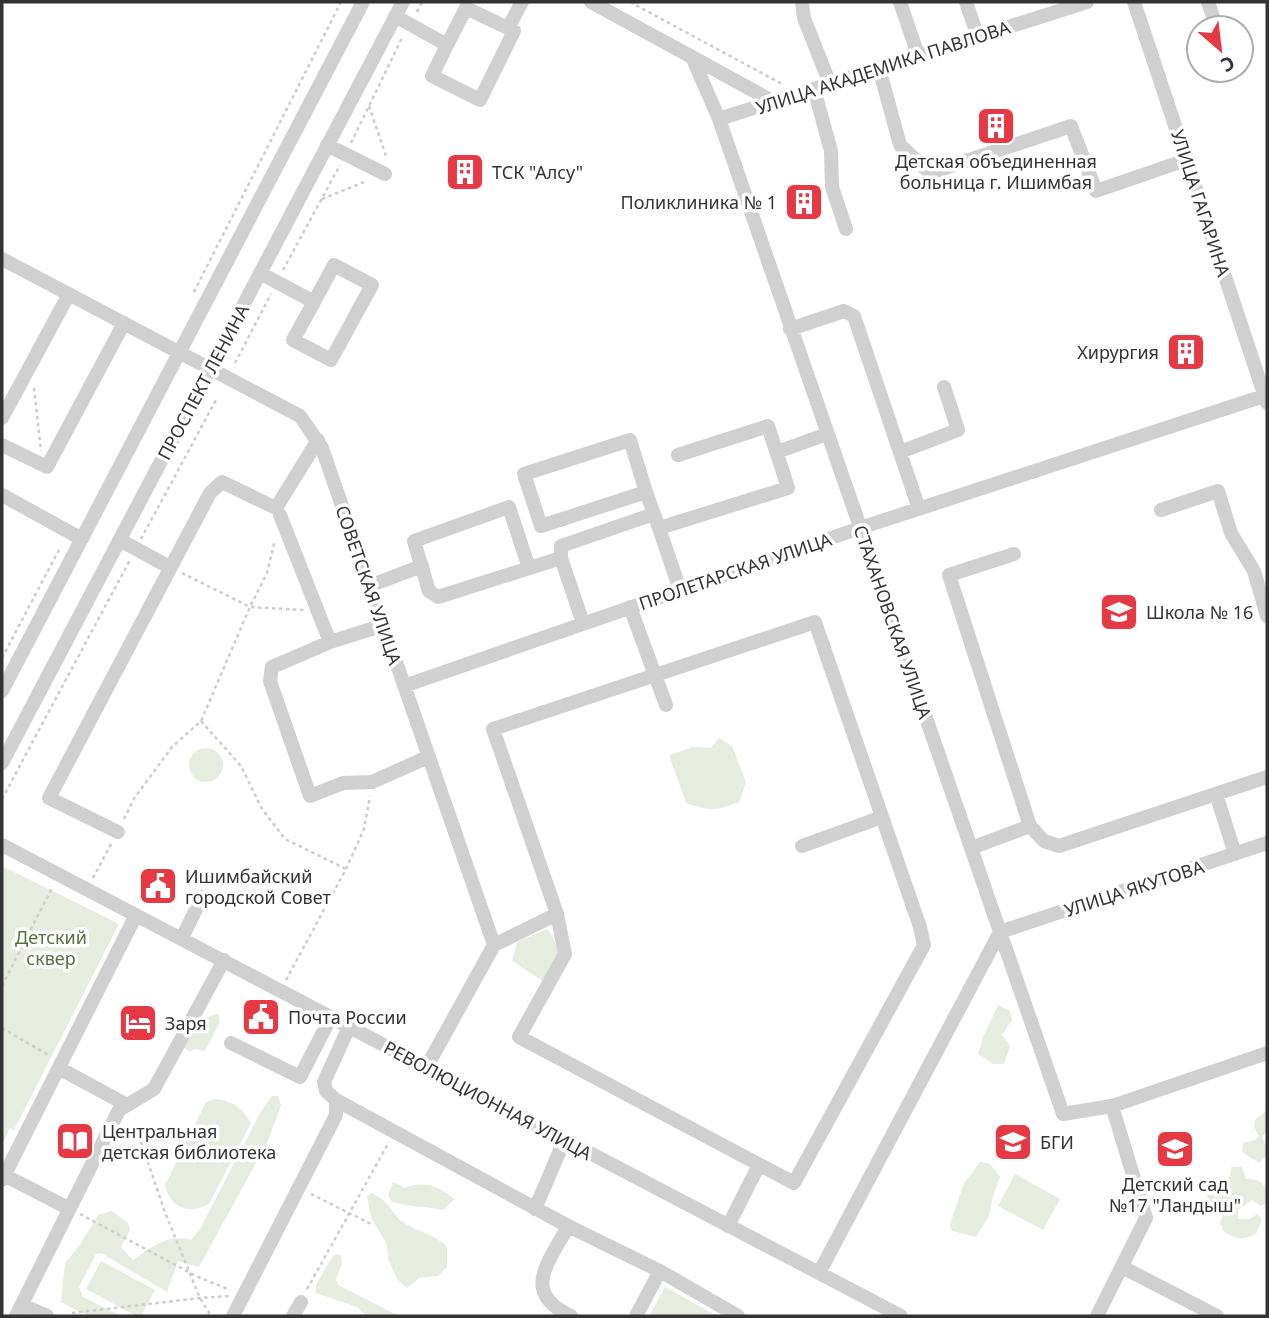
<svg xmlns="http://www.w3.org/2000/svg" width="1269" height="1318" viewBox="0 0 1269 1318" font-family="'Noto Sans',sans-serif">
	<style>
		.green { fill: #e6ecdf }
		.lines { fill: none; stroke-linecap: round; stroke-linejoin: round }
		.path { stroke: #cdcdcd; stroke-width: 2.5; stroke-dasharray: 3.5 3.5; stroke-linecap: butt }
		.minor { stroke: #d0d0d0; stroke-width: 14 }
		.labels { text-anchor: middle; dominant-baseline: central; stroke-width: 7; stroke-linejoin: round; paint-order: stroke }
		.street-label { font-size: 18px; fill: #333; stroke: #fff }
		.poi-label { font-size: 18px; fill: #333; stroke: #fff; text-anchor: start }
		.park-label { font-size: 18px; fill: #56703f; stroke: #fff }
	</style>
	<rect width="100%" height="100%" fill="#fff"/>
	<path class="green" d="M719,738l13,8 14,36 -7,20c-23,9 -30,9 -53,1l-17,-48 24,-8 18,1z
		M189 765a17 17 0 1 1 34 0a17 17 0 1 1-34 0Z
		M2,866l117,58 -105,206 -4,-2 -8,17z
		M547,929c18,25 10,28 -4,52l-31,-20 5,-19z
		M998,1005l12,6 2,9 -10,15 8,11 -6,18h-11l-15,-10 5,-17z
		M218,1014l2,8 -15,29 -10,-2 -5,3 -6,-4c1,-16 19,-32 34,-34z
		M272,1096h6l3,9 -13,36 -69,126 -21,-6 -11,31 -66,-39 -5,1 -17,33 4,10 38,19h-33l-27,-14 4,-39 15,-18 18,-30 14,-4 16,12 2,7 -9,17 12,13c17,-12 35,-27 58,-20l9,-11 60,-116z
		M214,1099c17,0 29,10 37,24l-42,81c-20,11 -39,4 -44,-19l41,-83z
		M1267,1110v22l-5,4 5,13v7l-8,7 -17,-11 1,-9 12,-3 4,-4 -5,-9 1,-7z
		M980,1162l9,1 11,13 -8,24 -3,16 -13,21 -24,-6 -2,-7 14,-41z
		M1231,1167h11l4,12c17,0 21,6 21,23l-6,4 -9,-6 -14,10v9h12l7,-5 5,5 -6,15c-14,7 -20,5 -33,-3l-3,-9 7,-14 -3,-4 -13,1 -4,-9c11,-8 25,-14 24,-29z
		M1015,1174l45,25 -17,31 -45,-24z
		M393,1182l12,6c20,-8 34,-1 50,11l-12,11c-17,-4 -34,-3 -51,-8l-4,-7z
		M372,1193c5,3 11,6 14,10 6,6 8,12 15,18 15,10 32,13 46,25v21l-9,9 -19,2 -12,10 -10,-9 -9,-20 -1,-14 -16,-28 -4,-20z
		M334,1254l7,1 1,9 -6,16 2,5 61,31h-32l-10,-9 -41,-14v-8z
		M101,1261l54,29 -14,26h-5l-50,-27z
		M665,1287l52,29h-68z"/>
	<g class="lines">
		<path class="path" d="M630,2l152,82
			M417,12l5,-10
			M369,106l18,53
			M351,143l52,-107
			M322,199l45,-18
			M283,270l57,-105
			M194,292l147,-290
			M235,363l36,-69
			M34,388l7,63
			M141,539l75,-139
			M182,573l68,34 54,3
			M2,658l59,-112
			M201,721l40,45 21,43 23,30 61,30
			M2,799l128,-239
			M124,819l11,-22 37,-50 29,-26 49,-114 17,-34 8,-33
			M93,878l18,-34
			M286,980l60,-111 18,-40 6,-33
			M2,986l51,-100
			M2,1028l48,28
			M125,1129l15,10 26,76 34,83 11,18
			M311,1194l60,30
			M80,1214l118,63 32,13
			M307,1289l82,-147
			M72,1313l128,-15 29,-2"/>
		<path class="minor" d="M591,2l101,55 27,62 344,995 49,-8 155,-53
			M802,2l2,16 26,66
			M900,2l18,53
			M966,2l12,35
			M1134,2l133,401
			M1208,2l9,26
			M395,16l52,29 -15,31 48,24 34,-69 -48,-23 -19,37
			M508,28l14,-26
			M692,57l82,45
			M879,68l21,77 30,28 141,-47 25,65 90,-31
			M814,89l17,62 1,36 14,42
			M719,119l368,-117
			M327,145l58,29
			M2,259l298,157 22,32 172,497 -68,123
			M260,273l54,29 -21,38 38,20 41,-75 -38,-20 -20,37
			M790,329l54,-18 10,5 65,193
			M2,418l67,-124
			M2,445l45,22 77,-144
			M777,452l50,-18
			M900,452l58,-22 -14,-43
			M678,455l90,-29 20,62 -129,40 21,62
			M646,492l-16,-52 -106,34 17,52 105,-34 13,36
			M2,495l80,44
			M1161,510l57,-19 13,42 23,38 13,45
			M280,515l50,127 54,-17
			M120,540l49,27
			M1014,554l-65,21 81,251
			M561,558v-12l93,-32
			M529,568l-20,-61 -95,34 15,50 9,6 123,-39 22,65
			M369,586l53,-20
			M630,607l36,98
			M330,642l-58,25 -2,14 40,115 33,-13 29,-1 56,-25
			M404,686l456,-158 407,-133
			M2,691l361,-689
			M2,763l401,-761
			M1216,794l19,60
			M118,832l-69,-34 161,-305 12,-11 54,26 42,-68
			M2,845l899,471
			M802,846l80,-29
			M971,848l59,-22 14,15 15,5 208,-69
			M1000,932l267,-89
			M182,938l20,-41
			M494,945l63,-31 -64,-185 322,-107 105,305 4,18 -130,238 -275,-146 46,-83 -8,-40
			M231,1043l69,34 31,-60
			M66,1072l61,33
			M336,1100l232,126 92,45 78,45
			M4,1175l64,33
			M2,1180l134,-265
			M535,1209l29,-68
			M568,1226c-19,37 -48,66 3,90
			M728,1226l31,-61
			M1122,1267l95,49
			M819,1273l181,-341
			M22,1305l25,11
			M16,1316l103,-206 35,-21 70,-129
			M233,1316l103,-201v-15l-10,-9 -2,-9 25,-55
			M293,1316l8,-14
			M636,1316l24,-45
			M1097,1316l49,-98 -34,-112"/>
	</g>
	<defs>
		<g id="building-square" transform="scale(2.0125)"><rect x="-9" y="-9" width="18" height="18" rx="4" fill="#e63946" stroke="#fff"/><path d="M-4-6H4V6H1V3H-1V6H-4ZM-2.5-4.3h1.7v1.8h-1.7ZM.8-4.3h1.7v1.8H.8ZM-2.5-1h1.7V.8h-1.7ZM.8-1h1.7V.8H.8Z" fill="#fff"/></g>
		<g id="school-square" transform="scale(2.0125)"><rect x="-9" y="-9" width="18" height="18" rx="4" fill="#e63946" stroke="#fff"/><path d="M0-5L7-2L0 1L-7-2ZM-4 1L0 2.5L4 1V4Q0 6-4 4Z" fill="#fff"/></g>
		<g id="civic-square" transform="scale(2.0125)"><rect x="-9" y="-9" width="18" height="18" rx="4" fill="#e63946" stroke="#fff"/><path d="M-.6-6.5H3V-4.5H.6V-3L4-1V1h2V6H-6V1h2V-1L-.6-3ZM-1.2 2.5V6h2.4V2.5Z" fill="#fff"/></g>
		<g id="hotel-square" transform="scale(2.0125)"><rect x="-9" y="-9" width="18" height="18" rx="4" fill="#e63946" stroke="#fff"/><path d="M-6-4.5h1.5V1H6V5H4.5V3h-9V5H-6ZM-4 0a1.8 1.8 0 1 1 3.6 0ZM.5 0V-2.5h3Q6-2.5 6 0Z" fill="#fff"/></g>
		<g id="library-square" transform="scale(2.0125)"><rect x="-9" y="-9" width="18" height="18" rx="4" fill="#e63946" stroke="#fff"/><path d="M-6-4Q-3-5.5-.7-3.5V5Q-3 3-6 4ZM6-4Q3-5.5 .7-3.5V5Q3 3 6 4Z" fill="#fff"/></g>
	</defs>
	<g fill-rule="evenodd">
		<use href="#building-square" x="996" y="126"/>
		<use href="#building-square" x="465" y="172"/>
		<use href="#building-square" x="804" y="202"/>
		<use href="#building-square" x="1186" y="352"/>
		<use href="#school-square" x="1119" y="612"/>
		<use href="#civic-square" x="158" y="886"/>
		<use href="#civic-square" x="261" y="1017"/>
		<use href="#hotel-square" x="138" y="1023"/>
		<use href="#library-square" x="75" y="1141"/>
		<use href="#school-square" x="1013" y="1142"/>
		<use href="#school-square" x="1175" y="1149"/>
	</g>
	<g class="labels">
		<g class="street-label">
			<text transform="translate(883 67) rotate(-18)">УЛИЦА АКАДЕМИКА ПАВЛОВА</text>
			<text transform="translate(1201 203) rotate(72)">УЛИЦА ГАГАРИНА</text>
			<text transform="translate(203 382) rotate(-62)">ПРОСПЕКТ ЛЕНИНА</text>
			<text transform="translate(735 571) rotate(-19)">ПРОЛЕТАРСКАЯ УЛИЦА</text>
			<text transform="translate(369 585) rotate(71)">СОВЕТСКАЯ УЛИЦА</text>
			<text transform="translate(893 622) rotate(71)">СТАХАНОВСКАЯ УЛИЦА</text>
			<text transform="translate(1134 888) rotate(-18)">УЛИЦА ЯКУТОВА</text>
			<text transform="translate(488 1100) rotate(28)">РЕВОЛЮЦИОННАЯ УЛИЦА</text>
		</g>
		<g class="poi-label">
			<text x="996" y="161" text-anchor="middle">Детская объединенная<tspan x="996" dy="21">больница г. Ишимбая</tspan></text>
			<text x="492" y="172">ТСК "Алсу"</text>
			<text x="777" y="202" text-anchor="end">Поликлиника № 1</text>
			<text x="1159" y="352" text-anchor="end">Хирургия</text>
			<text x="1146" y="612">Школа № 16</text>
			<text x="185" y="876">Ишимбайский<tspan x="185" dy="21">городской Совет</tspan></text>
			<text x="288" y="1017">Почта России</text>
			<text x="165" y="1023">Заря</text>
			<text x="102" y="1131">Центральная<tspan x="102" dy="21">детская библиотека</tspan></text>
			<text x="1040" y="1142">БГИ</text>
			<text x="1175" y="1184" text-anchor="middle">Детский сад<tspan x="1175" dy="21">№17 "Ландыш"</tspan></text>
		</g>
		<g class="park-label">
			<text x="51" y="937">Детский<tspan x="51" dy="21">сквер</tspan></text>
		</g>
	</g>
	<rect width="1269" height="1318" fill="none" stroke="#333333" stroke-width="7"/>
	<g transform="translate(1220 49) rotate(152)"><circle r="33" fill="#ffffff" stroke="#adadad" stroke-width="2"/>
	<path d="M0-5L12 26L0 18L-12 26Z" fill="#e63946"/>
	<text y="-10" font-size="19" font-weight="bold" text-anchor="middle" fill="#333333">С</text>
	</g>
</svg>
